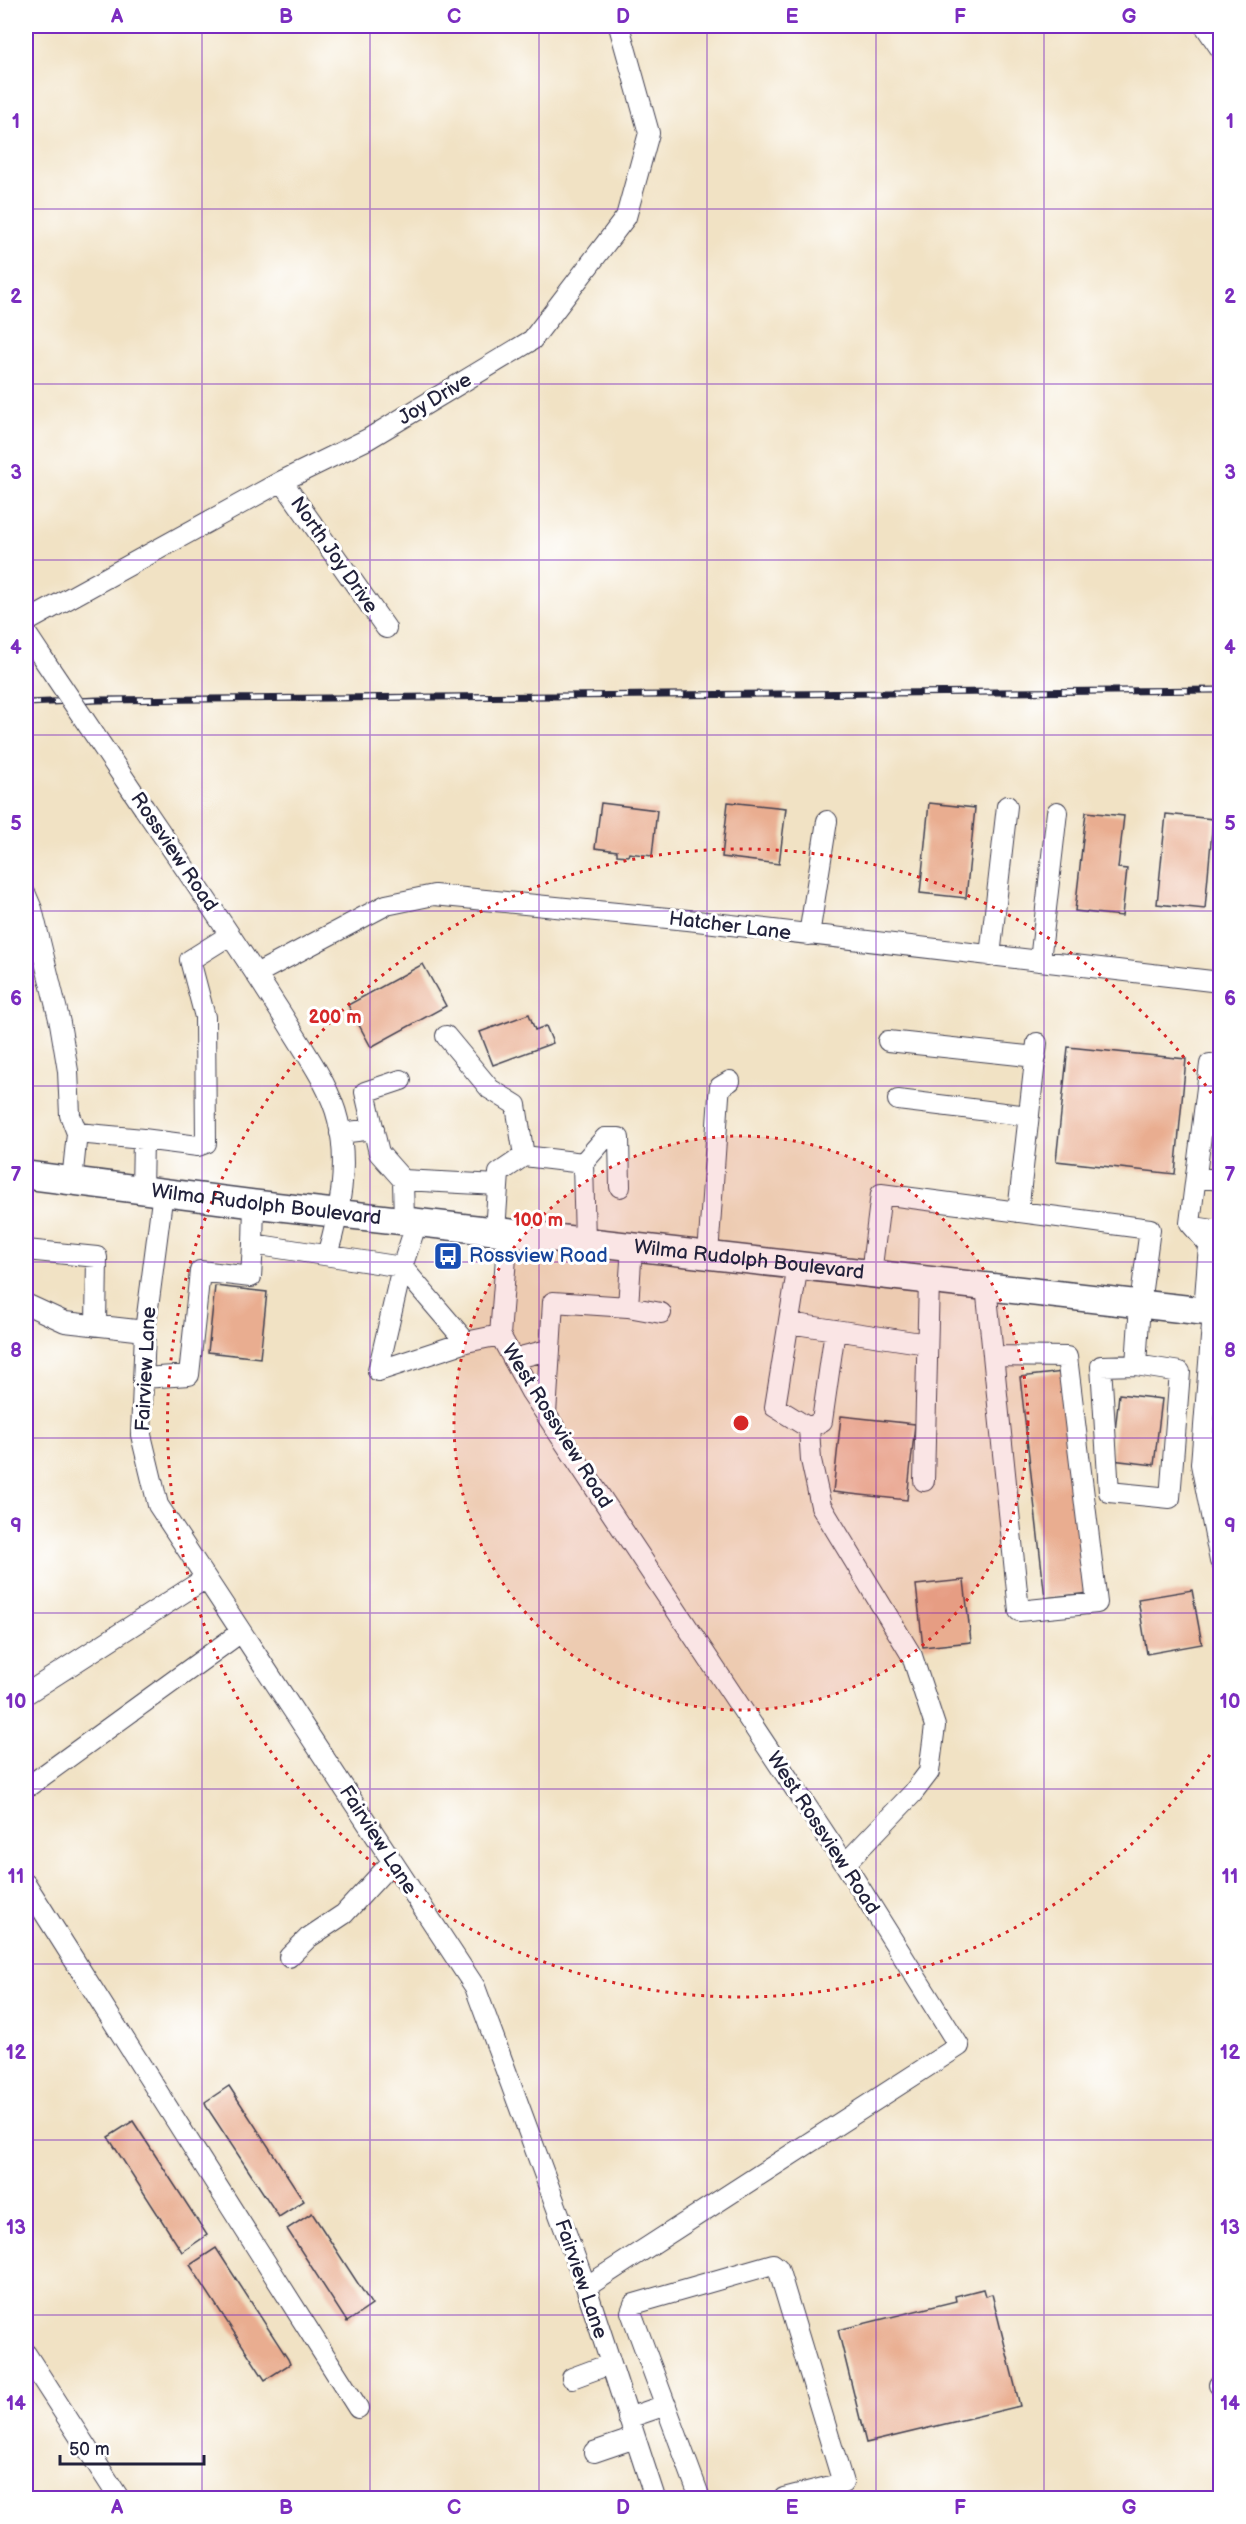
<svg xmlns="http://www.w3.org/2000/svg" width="1246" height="2524" viewBox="0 0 1246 2524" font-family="'Balsamiq Sans',sans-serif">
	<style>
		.building { fill: #e9ad90 }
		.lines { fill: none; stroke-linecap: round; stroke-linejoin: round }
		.minor-casing { stroke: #413f50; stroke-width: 22 }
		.highway-casing { stroke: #413f50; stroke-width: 30 }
		.minor { stroke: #fff; stroke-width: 20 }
		.highway { stroke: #fff; stroke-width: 27 }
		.rail-casing { stroke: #22223b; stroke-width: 7 }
		.rail { stroke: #fff; stroke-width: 4.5; stroke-dasharray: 14; stroke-linecap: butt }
		.minor-bridge-casing { stroke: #413f50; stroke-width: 22; stroke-linecap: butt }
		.minor-bridge { stroke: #fff; stroke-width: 20 }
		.grid { fill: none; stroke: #7b2cbf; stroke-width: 1.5; stroke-opacity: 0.55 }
		.ring { fill: none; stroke: #d62828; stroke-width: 3; stroke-dasharray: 3 6 }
		.labels { text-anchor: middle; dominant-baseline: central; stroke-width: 6; stroke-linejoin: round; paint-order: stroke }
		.street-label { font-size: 20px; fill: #22223b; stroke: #fff }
		.transit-label { font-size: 20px; fill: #164399; stroke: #fff; text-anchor: start }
		.centre { fill: #d62828; stroke: #fff; stroke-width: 3 }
		.ring-label { font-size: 18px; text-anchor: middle; font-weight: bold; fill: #d62828; stroke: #fff; stroke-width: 6; stroke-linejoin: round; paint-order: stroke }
		.neatline { fill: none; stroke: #7b2cbf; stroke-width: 2 }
		.grid-label { font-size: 20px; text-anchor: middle; font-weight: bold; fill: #7b2cbf }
	</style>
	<rect width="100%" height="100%" fill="#fff"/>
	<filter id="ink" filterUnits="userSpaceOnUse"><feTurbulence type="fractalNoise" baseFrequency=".0167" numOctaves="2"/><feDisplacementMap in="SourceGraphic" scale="12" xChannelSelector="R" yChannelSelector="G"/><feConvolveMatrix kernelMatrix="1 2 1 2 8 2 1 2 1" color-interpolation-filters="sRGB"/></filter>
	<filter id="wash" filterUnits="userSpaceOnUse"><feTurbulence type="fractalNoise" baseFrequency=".008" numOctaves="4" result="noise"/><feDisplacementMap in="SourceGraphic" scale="24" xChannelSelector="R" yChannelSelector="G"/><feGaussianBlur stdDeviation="1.35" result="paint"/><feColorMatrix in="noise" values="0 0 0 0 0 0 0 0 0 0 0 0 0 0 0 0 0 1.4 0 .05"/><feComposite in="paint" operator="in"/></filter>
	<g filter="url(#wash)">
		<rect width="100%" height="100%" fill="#f1e2c4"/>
		<g id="blocks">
			<path class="building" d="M728,802l58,6 -7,56 -57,-7z
				M601,803l56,7 -5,46 -23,-3 -1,3 -11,-1v-4l-22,-3z
				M929,803l46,5 -9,90 -46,-5z
				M1086,812l38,4 -6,52 9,1 -5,47 -47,-5z
				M1166,814l47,5 -8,90 -48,-5z
				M423,964l23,42 -75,41 -23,-42z
				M529,1014l6,16 11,-4 7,17 -60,22 -13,-33z
				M1068,1047l118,12 -11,115 -119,-13z
				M215,1286l52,6 -7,66 -52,-6z
				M1063,1372l26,221 -44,5 -25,-221z
				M1119,1394l43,5 -8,66 -42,-5z
				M841,1416l74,8 -8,76 -74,-8z
				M1219,1466h1v21h-4z
				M964,1580l7,62 -48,5 -7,-62z
				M1192,1590l10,54 -55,10 -9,-55z
				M229,2086l75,115 -25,16 -73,-111 -1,-4z
				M133,2121l74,114 -25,17 -74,-115z
				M312,2213l60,92 -25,17 -60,-93z
				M216,2248l72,111 2,5 -25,16 -75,-115z
				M983,2289l2,7 7,-2 28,112 -154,37 -28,-113 118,-29 -1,-5z"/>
		</g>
	</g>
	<g filter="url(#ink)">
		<use href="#blocks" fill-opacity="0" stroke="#413f50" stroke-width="1.5"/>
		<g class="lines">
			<g class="minor-casing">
				<path id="minor" d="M1205,26l15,22
					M282,481l104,147
					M26,622l256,-141 86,-42 164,-99 94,-123 23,-84 -30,-107
					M26,633l16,24
					M144,808c49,72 98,143 144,216 18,30 42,62 50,96 11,45 2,92 -11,135
					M26,895l6,14 28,114 8,48 2,44 7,18 -5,48
					M809,935l18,-114
					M990,956l17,-150
					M1040,961l17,-149
					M256,974l130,-69 48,-10 254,25 532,62
					M446,1036l44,53 26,16 8,51
					M888,1041l148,16
					M401,1080l-36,12 14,61 24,27
					M898,1100l131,16
					M77,1133l66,6 -1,51
					M340,1133l34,-4
					M143,1139l55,7 8,-3 -1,-126 -15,-57 40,-25
					M583,1163l22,-25h14l1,49
					M1196,1177l24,3
					M163,1192l-18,139 -4,104 17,70 317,482 111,300 69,211
					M1018,1212l19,-169
					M404,1221l-1,-41 95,5
					M417,1222l-15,45 64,75
					M1194,1227l26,4
					M495,1231l4,-58 25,-17 59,7 2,78
					M508,1232l-8,103 31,57 314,472 114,182 -373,241
					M253,1244l1,-40
					M26,1250l71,7 -1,69
					M708,1255l11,-159 1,-9 10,-6
					M798,1265l-23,142 34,21
					M871,1274l10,-80 269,35 -10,75 -4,61 44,7 -10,126 -61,-6 -8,-126 35,-1
					M986,1286l33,325 78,-8 -30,-246 -74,-1
					M26,1304l39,18 80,9
					M628,1307l33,6
					M1204,1311l5,-66 -19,-22 20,-159 10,2
					M1213,1312l-12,152 19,97
					M789,1323l138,21
					M513,1359l35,-9
					M143,1378l46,-3 11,-104 51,6 2,-33 149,23 -24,104 88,-29 34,-7
					M546,1414l7,-112 75,5 4,-61
					M809,1428l2,32 10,46 91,150 23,70 -6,46 -16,21 -68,71
					M809,1428l13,-7 13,-91
					M924,1481l5,-201
					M26,1694l180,-116
					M26,1788l215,-156
					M26,1884l332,524
					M289,1957l19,-19 36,-24 48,-52
					M26,2354l93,144
					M572,2378l38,-14
					M1219,2385l1,-1
					M628,2418l38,-13
					M594,2452l41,-14
					M700,2498l-69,-186 3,-8 139,-40 5,4 65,215 -59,15"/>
			</g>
			<g class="highway-casing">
				<g id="highway">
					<path id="s1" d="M26,1175l228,29 966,109"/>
				</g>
			</g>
			<use href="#minor" class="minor"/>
			<use href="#highway" class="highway"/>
			<g class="rail-casing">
				<path id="rail" d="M26,703l73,-3 1121,-10"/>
			</g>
			<use href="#rail" class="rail"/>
			<g class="minor-bridge-casing">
				<path id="minor-bridge" d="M42,657l102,151"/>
			</g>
			<use href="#minor-bridge" class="minor-bridge"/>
		</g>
	</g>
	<path class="grid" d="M202,26v2472M370,26v2472M539,26v2472M707,26v2472M876,26v2472M1044,26v2472M26,209h1194M26,384h1194M26,560h1194M26,735h1194M26,911h1194M26,1086h1194M26,1262h1194M26,1438h1194M26,1613h1194M26,1789h1194M26,1964h1194M26,2140h1194M26,2315h1194"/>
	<circle cx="741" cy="1423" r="287" fill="#d62828" fill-opacity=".12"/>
	<g class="ring">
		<circle cx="741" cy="1423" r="287"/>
		<path d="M1220 1740A574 574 0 1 1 1220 1106"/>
	</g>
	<defs>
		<g id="bus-square" transform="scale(1.5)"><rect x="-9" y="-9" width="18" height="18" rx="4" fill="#1a4fb4" stroke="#fff"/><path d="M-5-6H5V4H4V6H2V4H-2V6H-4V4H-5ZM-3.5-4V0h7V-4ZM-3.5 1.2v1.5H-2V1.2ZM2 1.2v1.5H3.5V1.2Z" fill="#fff"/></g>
	</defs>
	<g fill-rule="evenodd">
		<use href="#bus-square" x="448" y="1256"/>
	</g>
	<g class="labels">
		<g class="street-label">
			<text transform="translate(435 399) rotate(-31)">Joy Drive</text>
			<text transform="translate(334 555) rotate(55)">North Joy Drive</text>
			<text transform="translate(174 852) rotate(56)">Rossview Road</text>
			<text transform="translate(730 926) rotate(7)">Hatcher Lane</text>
			<text stroke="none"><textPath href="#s1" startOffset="242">Wilma Rudolph Boulevard</textPath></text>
			<text stroke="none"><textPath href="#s1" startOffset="728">Wilma Rudolph Boulevard</textPath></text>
			<text transform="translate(146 1369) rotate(-87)">Fairview Lane</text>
			<text transform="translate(557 1426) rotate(58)">West Rossview Road</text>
			<text transform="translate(823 1833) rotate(57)">West Rossview Road</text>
			<text transform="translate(378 1840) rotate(57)">Fairview Lane</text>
			<text transform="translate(581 2279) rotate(71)">Fairview Lane</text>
		</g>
		<g class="transit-label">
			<text x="469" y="1256">Rossview Road</text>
		</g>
	</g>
	<circle cx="741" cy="1423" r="9" class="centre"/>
	<g class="ring-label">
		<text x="335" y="1023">200 m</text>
		<text x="538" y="1226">100 m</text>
	</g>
	<rect width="1246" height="2524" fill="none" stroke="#fff" stroke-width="66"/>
	<path d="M60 2455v9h144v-9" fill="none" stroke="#22223b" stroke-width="3"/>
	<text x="69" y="2455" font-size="18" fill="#22223b" stroke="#ffffff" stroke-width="4.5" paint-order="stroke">50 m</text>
	<rect x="33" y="33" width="1180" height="2458" class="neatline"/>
	<g class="grid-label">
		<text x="117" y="23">A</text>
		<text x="286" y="23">B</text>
		<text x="454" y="23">C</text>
		<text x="623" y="23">D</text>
		<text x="792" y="23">E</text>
		<text x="960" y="23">F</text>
		<text x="1129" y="23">G</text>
		<text x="16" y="128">1</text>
		<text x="1230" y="128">1</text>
		<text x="16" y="303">2</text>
		<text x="1230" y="303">2</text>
		<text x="16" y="479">3</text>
		<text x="1230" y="479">3</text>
		<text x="16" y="654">4</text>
		<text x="1230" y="654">4</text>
		<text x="16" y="830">5</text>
		<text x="1230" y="830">5</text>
		<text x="16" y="1005">6</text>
		<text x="1230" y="1005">6</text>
		<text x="16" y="1181">7</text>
		<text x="1230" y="1181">7</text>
		<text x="16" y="1357">8</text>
		<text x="1230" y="1357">8</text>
		<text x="16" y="1532">9</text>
		<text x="1230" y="1532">9</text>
		<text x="16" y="1708">10</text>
		<text x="1230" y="1708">10</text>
		<text x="16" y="1883">11</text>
		<text x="1230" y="1883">11</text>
		<text x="16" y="2059">12</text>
		<text x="1230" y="2059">12</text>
		<text x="16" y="2234">13</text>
		<text x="1230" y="2234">13</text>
		<text x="16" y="2410">14</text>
		<text x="1230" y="2410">14</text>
		<text x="117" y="2514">A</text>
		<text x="286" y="2514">B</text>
		<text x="454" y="2514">C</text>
		<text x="623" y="2514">D</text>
		<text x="792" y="2514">E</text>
		<text x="960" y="2514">F</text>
		<text x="1129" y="2514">G</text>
	</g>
</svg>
